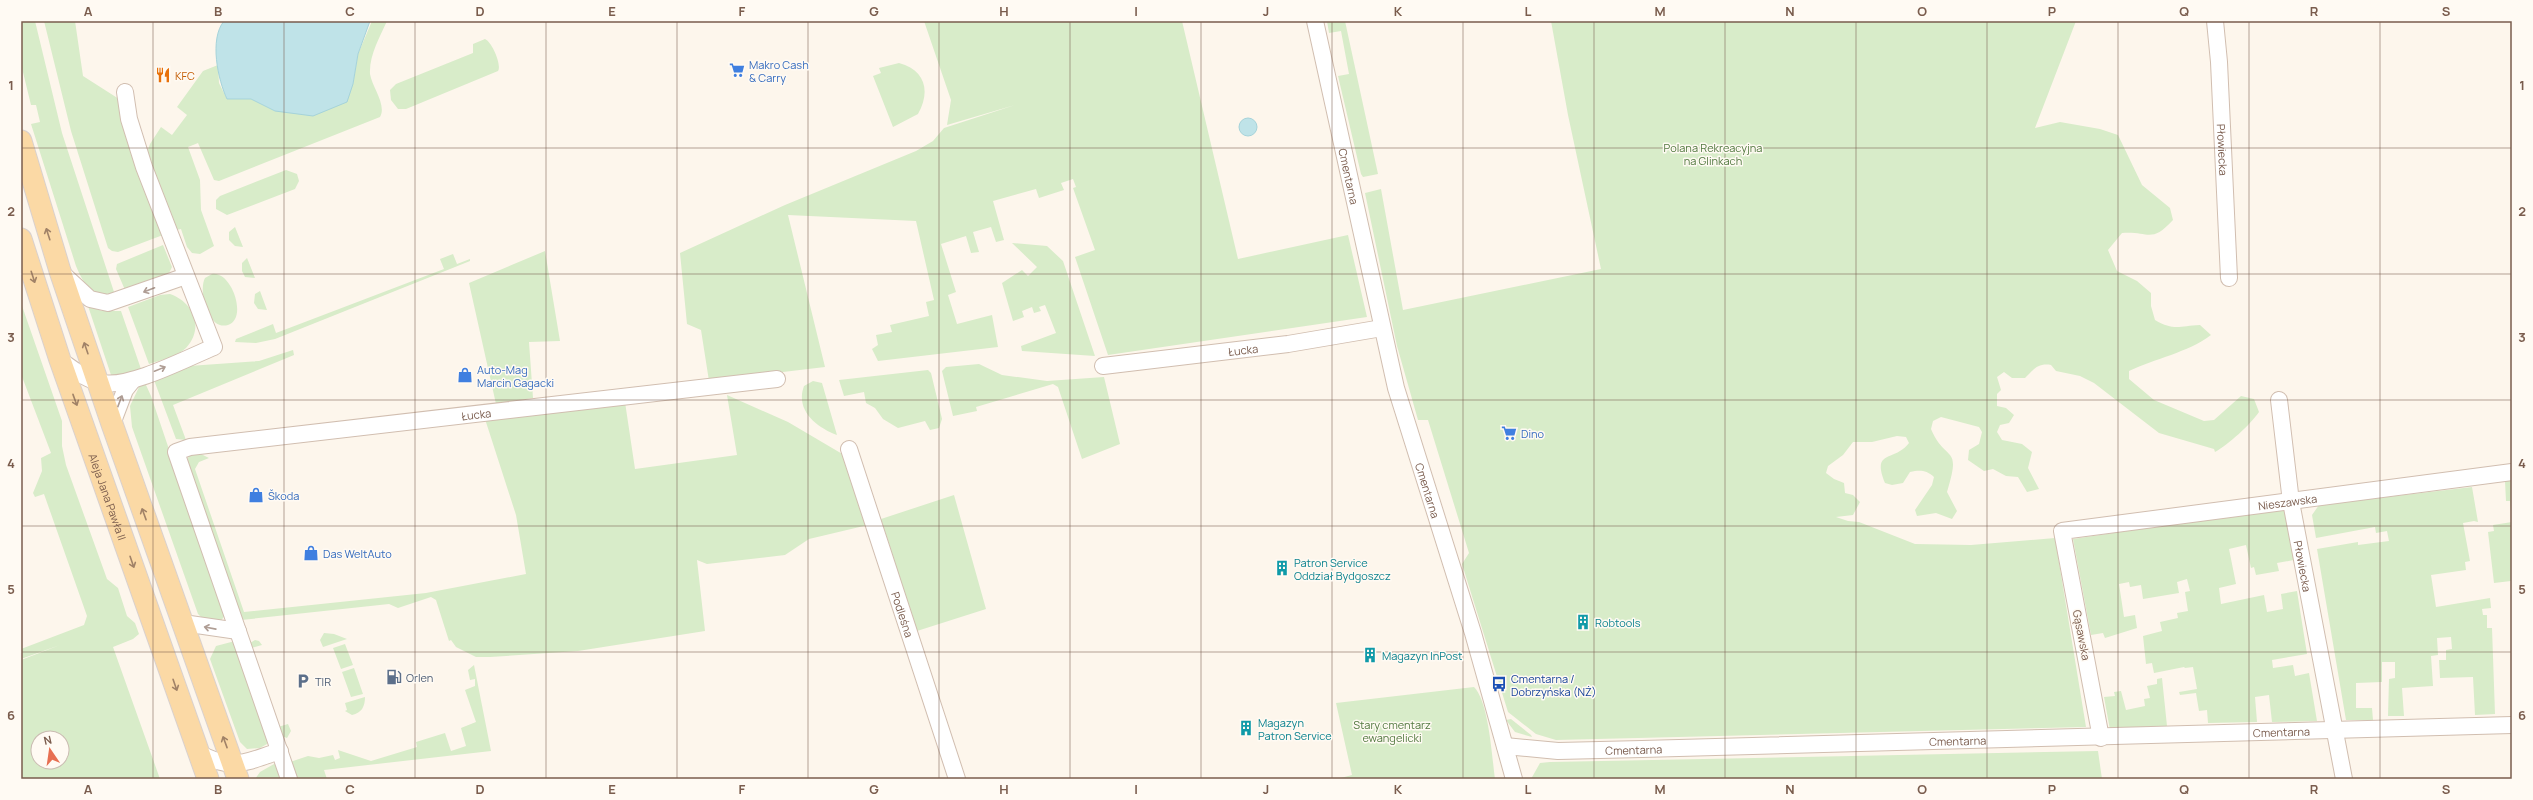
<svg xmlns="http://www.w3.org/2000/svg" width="2533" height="800" viewBox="0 0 2533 800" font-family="Manrope,sans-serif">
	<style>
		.green { fill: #d8ecc9; fill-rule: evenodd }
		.water { fill: #bfe3e8; stroke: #a5d3da }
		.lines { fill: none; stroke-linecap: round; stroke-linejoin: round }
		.minor-casing { stroke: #d1beb0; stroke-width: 18 }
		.major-casing { stroke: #dad1cd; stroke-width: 23 }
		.minor { stroke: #fff; stroke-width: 16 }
		.major { stroke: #fbd9a5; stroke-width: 21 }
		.oneway { stroke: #a18267 }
		.oneway2 { stroke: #af9d94 }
		.grid { fill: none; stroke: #7a5c4d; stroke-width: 1; stroke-opacity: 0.55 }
		.labels { text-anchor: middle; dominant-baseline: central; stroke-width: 3; stroke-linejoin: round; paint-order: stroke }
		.shop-label { font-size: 11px; fill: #366cbe; stroke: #fffaf3; text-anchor: start }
		.food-label { font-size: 11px; fill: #c56008; stroke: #fffaf3; text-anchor: start }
		.park-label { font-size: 11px; fill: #537a41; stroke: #fffaf3 }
		.street-label { font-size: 11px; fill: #7a5c4d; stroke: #fffaf3 }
		.culture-label { font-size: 11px; fill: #0d838f; stroke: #fffaf3; text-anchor: start }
		.service-label { font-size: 11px; fill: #4e5e75; stroke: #fffaf3; text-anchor: start }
		.transit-label { font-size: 11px; fill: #164399; stroke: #fffaf3; text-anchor: start }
		.neatline { fill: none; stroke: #7a5c4d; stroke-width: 1.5 }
		.grid-label { font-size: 13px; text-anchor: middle; font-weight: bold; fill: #7a5c4d }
	</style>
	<rect width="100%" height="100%" fill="#fdf6ec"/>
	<path class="green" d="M21,21h14l27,112 53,162c-22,5 -32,-12 -39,-29l-45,-142 9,-2 -4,-17h-5l-10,-41z
		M44,21h31l8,55 36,23 8,42 36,94 -45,17 -6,-1 -4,-3 -37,-117z
		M372,21h15c-7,16 -18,34 -17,53 2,13 17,31 10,43l-161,64 -5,-1 -16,-37 -10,4 12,33 1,30 13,36 -14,8 -8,-1 -5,-6 -6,-18 -5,1 -29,-78 3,-8 11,-17 11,8 15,-20 -10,-8 26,-36 15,-6 1,18 8,16h24l24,12 78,-27 5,-30z
		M924,21h258l56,238 110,-24 19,82 -259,38 -33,-98 20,-7 -22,-62 3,-1 -3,-8 -12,4 3,7 -25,8 -3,-9 -43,12 11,39 -8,2 -5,-15 -18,5 6,20 -8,1 -5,-17 -25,8 15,48 -8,3 9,29 35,-9 6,32 -120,14 -6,-12 6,-4 -2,-10 16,-3 -2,-7 39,-9 -3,-14 8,-2 -18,-79 -128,-6 37,152 -116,14 -8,-51 -14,-6 -7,-71 105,-48 131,-54 17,-10 11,-13 71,-23 -68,20 4,-25z
		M1327,21h18l33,153 -15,3 -2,-3 -23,-98 11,-2 -8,-43 -12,2z
		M1551,21h525l-41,107 25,-6 40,7 18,6 24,50 28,23 3,12c-22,24 -24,11 -51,13l-14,17 9,21 20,10 14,12v13l4,14c19,11 24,6 45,5l11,10c-24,18 -55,23 -82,36v8l25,21 50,21 10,-1 27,-24 13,3 5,13c-9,13 -30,32 -44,40l-1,-3 -55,-16 -65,-50 -14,-7 -24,-5 -5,-6c-13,-2 -17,4 -26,13h-13l-8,-6 -7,5 4,13 -4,4v12l9,2 8,7 -5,8 -9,2 -3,7 5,8 20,4 10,8 -4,16 11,21 -12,3 -9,-15 -12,-1 -13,-7 -9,2 -16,-11 1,-10 10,-6 3,-12 -3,-5 -38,-10 -8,4 -2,8c15,35 31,14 16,63l10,19 -5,8 -16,-6 -19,3 -2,-6 17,-25 2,-8c-8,-7 -14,-7 -24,-5l-7,11 -11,2 -7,-2c-14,-34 10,-21 24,-40l-3,-6 -9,-1 -25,6h-19l-10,13 -15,11 -2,7 8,6 10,4 1,10 8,2 7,7 -7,13 -17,2 12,4 11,1 56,22 56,1 84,-7 31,189 -530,13 -20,-6 -28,-22 -46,-148 7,-11 -41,-133h-10l-21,-74 -32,-153 16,-4 22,121 198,-41 -33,-154z
		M485,39c7,3 17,26 13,32l-92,38h-8l-7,-9 -1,-10 6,-6 77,-31v-9z
		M899,63c26,7 32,28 19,51l-25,13 -20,-51 8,-3 -2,-5z
		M286,170l11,4 2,7 -4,8 -68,26 -11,-6v-9l4,-4z
		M235,227l8,20 -8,-1 -6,-6v-8z
		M1012,243l35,3 16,15 32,95 -73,-5 -1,-5 35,-13 -11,-28 -6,2 2,4 -7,2 -2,-6 -10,4 2,6 -11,4 -11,-38 20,-13 6,6 9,-9z
		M163,245l9,22 -3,6 -44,17 -9,-21 1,-5z
		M545,251l15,90 -31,1 4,56 -37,6 -27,-121z
		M453,254l4,10 13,-5v2l-195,78 -19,4 -21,-1 1,-3 37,-15 3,9 168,-64 -4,-10z
		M247,258l8,20 -10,-1 -3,-6v-8z
		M212,274c20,-3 36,45 16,51 -20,6 -30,-34 -23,-47z
		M260,291l7,19 -9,-1 -4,-6 1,-9z
		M170,294c23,8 35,33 16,54 -9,9 -25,12 -37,16l-21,-57 32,-12z
		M21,303l41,118v25l4,19 41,114 11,9 9,28 8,7 4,11 -6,5 -20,8 47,132h-139v-119l39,-15 -39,14v-10l63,-24 3,-9 -43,-122 -9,3 -2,-4 9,-22 -1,-13 10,-5 -30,-79zM38,738h24v24h-24z
		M88,306l14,5h19l20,58 -22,7 -8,-1z
		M293,350l1,5 -121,50 13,35 -10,-1 -22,-59 35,-14 70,-5z
		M979,364l23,11 45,6 57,-4 16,67 -38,15 -24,-72 -5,-3 -77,23 1,4 -24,5 -11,-45 4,-4z
		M928,370l3,3 11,46 -3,9 -9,2 -5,-9 -27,7 -15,-9 -8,-11 -9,-5 -2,-11 -20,4 -5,-16z
		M813,381l9,2 15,52c-21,-8 -42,-25 -33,-49z
		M140,385h6l5,11 74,219 -4,6 -19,-3 -4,-4 -66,-187 -2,-21z
		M727,395l61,27 56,33 24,70 -59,14 -24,16 -78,9 -10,-4 8,71 -127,20 -88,6h-14l-20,-10 -5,-7 -2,1 -13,-41 -5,-3 -33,11 -9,-4 -148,16 -56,-156 5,-10 9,-1 10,5 -10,4 -4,7 49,143 182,-19 100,-19 -10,-59 -31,-96 140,-17 10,67 102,-14z
		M2505,481h7v107l-1,-7 -17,2 -6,-51 6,-1 -1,-6 19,-3 -2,-21h-4z
		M2472,487l6,35 -4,-1 -11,2 7,38 -5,1 1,8 -35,5 5,32 54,-9 1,10 -9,1 1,6h4v13h5l3,86 -20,1 -2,-38 -33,1 -1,-18h7v-10l6,-1 -1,-12 -14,1 1,17 -7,1 2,30 -31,2 2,28h-16l1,-37 6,-1v-16h-13v20l-26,1v25h16l1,12h-27l-29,-171 41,-7v3l31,-4 -2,-10 -11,2 -1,-6 -59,11 -4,-23 7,-10z
		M954,495l32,114 -69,22 -36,-112z
		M2287,507l7,53 -17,3 2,8 -23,4 -2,-8 -3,1 -5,-23 -17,4 7,35 -17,4 2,16 43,-9 3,17 16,-3 -2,-15 16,-3 10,63 -35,6 1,8 20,-3 2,11 14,-3 8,48 -45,1 -3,-27 -14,2 2,25 -49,1 -1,-13 -8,1 -3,-18 -16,2 -1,-3 18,-3 -4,-22 -8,1 -1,-1 -30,6 -2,-10 -6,1 -3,-28 19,-5 -2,-9 18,-4 -1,-5 11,-2 -3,-19 5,-1 -3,-12 -10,3 2,11 -36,6 -2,-14 -11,2 -1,-5 -10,2 5,33 11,-2 2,13 -32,10 -2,-5 -12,2 -18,-96z
		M324,633l10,1 13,5 -24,8 -3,-7z
		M255,640l4,1 3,4 -11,3 27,79 10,-3 3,7 -4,7 -8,-3 -30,-87 1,-5z
		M235,641l33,94 -1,9 -7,4 -13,1 -7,-7 -30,-83 6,-13z
		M345,644l8,21 -12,4 -8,-21z
		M474,665l17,86 -167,19 3,9h-33l-4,-17 18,-6 11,2 14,-3 2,5 5,-2 -2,-8 33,11 46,-14 -1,-5 29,-9 6,18 15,-5 -5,-18 15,-6 -11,-32 10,-4v-7l-5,1 -2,-10z
		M354,668l9,26 -12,3 -9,-25z
		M2162,678l5,48 -57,4 -6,-33 11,-1 -1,-4 7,-1 5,19 19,-4 -1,-7 6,-1 -3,-12 10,-2v-5z
		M1474,687c15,15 18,71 21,92h-158l15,-4 -16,-72z
		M365,697c0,9 -3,16 -13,18l-7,-4 2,-1 -2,-7z
		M1511,719l20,16 1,2 -17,-5 -9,-12z
		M2098,751l4,28h-571l9,-16 10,-1z
		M274,764l3,1 7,14h-29l5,-7z"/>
	<path class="water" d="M224,21h146l-12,33 -5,30 -6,18 -34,14 -38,-5 -24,-12h-24c-9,-19 -18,-60 -3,-78z
		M1239 127a9 9 0 1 1 18 0a9 9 0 1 1-18 0Z"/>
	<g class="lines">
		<g class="minor-casing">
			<g id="minor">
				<path id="s1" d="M1315,21l81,367 77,245 41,146"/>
				<path id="s2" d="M2215,21l4,41 10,216"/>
				<path d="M63,274l27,25 18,4 78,-27"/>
				<path d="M60,360c13,9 27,21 43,23 27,5 84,-25 111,-36l-70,-180 -15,-48 -4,-27"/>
				<path id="s3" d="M1103,366l185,-22 94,-16"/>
				<path id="s4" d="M2279,400l12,102 53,277"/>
				<path d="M112,424l13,-34 8,-10"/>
				<path id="s5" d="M849,449l108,330"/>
				<path d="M183,623l55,8"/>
				<path id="s6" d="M2101,738l-39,-207 450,-59"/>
				<path id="s7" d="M1505,746l53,5 84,-2 870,-24"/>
				<path d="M199,753c34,19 46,9 81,-2"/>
				<path id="s8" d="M289,779l-113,-327 14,-5 587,-68"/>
			</g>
		</g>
		<g class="major-casing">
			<g id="major">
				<path d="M21,141l39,130 52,153 126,355"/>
				<path id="s9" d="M21,239l39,121 148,419"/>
			</g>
		</g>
		<use href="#minor" class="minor"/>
		<use href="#major" class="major"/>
	</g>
	<defs><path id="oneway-shaft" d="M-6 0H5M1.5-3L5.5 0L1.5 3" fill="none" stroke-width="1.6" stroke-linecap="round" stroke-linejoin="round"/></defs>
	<g class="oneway">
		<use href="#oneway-shaft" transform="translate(48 234) rotate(-108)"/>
		<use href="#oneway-shaft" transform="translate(33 277) rotate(72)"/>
		<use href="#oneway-shaft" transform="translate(86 348) rotate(-109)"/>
		<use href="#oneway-shaft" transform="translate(75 400) rotate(70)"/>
		<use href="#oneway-shaft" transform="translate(144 514) rotate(-110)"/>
		<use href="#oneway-shaft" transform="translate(132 562) rotate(71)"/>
		<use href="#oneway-shaft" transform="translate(175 685) rotate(71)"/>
		<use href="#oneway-shaft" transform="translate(225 742) rotate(-110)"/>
	</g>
	<g class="oneway2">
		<use href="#oneway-shaft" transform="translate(149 290) rotate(159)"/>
		<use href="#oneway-shaft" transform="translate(160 369) rotate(-22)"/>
		<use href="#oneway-shaft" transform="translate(120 401) rotate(-69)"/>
		<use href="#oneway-shaft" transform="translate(210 628) rotate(-169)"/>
	</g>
	<path class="grid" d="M153,21v758M284,21v758M415,21v758M546,21v758M677,21v758M808,21v758M939,21v758M1070,21v758M1201,21v758M1332,21v758M1463,21v758M1594,21v758M1725,21v758M1856,21v758M1987,21v758M2118,21v758M2249,21v758M2380,21v758M21,148h2491M21,274h2491M21,400h2491M21,526h2491M21,652h2491"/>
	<defs>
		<g id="supermarket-bare" transform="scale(1.2)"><path d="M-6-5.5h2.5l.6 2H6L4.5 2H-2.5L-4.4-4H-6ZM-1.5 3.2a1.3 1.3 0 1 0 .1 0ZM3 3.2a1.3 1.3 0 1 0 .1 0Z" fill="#3f7fe0" stroke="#fffaf3" stroke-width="2.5" paint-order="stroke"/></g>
		<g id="restaurant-bare" transform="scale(1.2)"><path d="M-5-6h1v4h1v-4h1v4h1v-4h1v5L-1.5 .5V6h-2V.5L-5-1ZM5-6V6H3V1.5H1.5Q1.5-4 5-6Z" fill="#e8710a" stroke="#fffaf3" stroke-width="2.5" paint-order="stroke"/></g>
		<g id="shop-bare" transform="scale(1.2)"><path d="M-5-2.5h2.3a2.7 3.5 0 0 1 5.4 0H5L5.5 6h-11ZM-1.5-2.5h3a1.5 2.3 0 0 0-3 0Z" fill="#3f7fe0" stroke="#fffaf3" stroke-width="2.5" paint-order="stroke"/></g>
		<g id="building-bare" transform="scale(1.2)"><path d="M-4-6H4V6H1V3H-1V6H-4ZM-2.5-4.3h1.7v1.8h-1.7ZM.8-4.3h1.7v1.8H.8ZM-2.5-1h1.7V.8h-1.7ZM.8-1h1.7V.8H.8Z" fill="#0f9aa8" stroke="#fffaf3" stroke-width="2.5" paint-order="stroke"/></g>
		<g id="fuel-bare" transform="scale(1.2)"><path d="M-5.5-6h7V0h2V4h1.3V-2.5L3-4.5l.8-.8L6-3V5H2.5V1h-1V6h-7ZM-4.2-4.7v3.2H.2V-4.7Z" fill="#5c6f8a" stroke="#fffaf3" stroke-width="2.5" paint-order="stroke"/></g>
		<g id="parking-bare" transform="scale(1.2)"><path d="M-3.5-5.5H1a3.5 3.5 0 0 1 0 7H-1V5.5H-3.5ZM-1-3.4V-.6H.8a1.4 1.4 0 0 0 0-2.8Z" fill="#5c6f8a" stroke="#fffaf3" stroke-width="2.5" paint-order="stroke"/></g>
		<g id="bus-bare" transform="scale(1.2)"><path d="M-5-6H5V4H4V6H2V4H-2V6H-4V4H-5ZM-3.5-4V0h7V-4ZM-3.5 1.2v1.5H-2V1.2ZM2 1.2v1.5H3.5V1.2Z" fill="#1a4fb4" stroke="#fffaf3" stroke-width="2.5" paint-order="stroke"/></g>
	</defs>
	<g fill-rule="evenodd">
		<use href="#supermarket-bare" x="737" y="70"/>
		<use href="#restaurant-bare" x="163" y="75"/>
		<use href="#shop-bare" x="465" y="375"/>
		<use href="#supermarket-bare" x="1509" y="433"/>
		<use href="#shop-bare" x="256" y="495"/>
		<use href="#shop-bare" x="311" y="553"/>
		<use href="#building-bare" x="1282" y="568"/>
		<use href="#building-bare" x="1583" y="622"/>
		<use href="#building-bare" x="1370" y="655"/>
		<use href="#fuel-bare" x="394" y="677"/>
		<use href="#parking-bare" x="303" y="681"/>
		<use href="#bus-bare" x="1499" y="684"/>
		<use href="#building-bare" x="1246" y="728"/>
	</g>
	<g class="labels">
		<g class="shop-label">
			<text x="749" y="64">Makro Cash<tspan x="749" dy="13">&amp; Carry</tspan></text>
			<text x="477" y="369">Auto-Mag<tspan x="477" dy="13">Marcin Gagacki</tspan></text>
			<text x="1521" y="433">Dino</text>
			<text x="268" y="495">Škoda</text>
			<text x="323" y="553">Das WeltAuto</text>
		</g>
		<g class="food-label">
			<text x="175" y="75">KFC</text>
		</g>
		<g class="park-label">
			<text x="1713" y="147">Polana Rekreacyjna<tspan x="1713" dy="13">na Glinkach</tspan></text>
			<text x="1392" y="724">Stary cmentarz<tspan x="1392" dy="13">ewangelicki</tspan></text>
		</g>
		<g class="street-label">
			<text stroke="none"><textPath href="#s2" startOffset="129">Płowiecka</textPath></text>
			<text stroke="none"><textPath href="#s1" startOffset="159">Cmentarna</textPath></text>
			<text stroke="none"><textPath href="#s3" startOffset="141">Łucka</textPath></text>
			<text stroke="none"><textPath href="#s8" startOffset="649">Łucka</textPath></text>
			<text stroke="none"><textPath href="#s1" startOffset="483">Cmentarna</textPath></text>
			<text stroke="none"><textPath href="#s9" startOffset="272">Aleja Jana Pawła II</textPath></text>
			<text stroke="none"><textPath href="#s6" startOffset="438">Nieszawska</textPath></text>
			<text stroke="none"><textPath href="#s4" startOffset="168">Płowiecka</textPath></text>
			<text stroke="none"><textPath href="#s5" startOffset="174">Podleśna</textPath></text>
			<text transform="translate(2082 635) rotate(79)">Gąsawska</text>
			<text stroke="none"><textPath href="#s7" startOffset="777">Cmentarna</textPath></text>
			<text stroke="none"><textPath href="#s7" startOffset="453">Cmentarna</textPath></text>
			<text stroke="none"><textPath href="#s7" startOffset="129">Cmentarna</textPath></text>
		</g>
		<g class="culture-label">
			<text x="1294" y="562">Patron Service<tspan x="1294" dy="13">Oddział Bydgoszcz</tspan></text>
			<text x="1595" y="622">Robtools</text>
			<text x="1382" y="655">Magazyn InPost</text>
			<text x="1258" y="722">Magazyn<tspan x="1258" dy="13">Patron Service</tspan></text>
		</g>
		<g class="service-label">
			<text x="406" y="677">Orlen</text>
			<text x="315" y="681">TIR</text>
		</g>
		<g class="transit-label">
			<text x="1511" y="678">Cmentarna /<tspan x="1511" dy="13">Dobrzyńska (NŻ)</tspan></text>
		</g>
	</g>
	<rect width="2533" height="800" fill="none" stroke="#fffaf3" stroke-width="44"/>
	<g transform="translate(50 750) rotate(347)"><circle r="19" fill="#fffaf3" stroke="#cabbb1"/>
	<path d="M0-3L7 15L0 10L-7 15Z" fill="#e76f51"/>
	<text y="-6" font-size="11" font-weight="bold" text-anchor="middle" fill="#7a5c4d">N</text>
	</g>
	<rect x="22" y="22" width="2489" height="756" class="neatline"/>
	<g class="grid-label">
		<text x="88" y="16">A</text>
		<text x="218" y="16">B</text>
		<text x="350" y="16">C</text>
		<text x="480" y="16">D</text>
		<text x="612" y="16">E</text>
		<text x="742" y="16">F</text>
		<text x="874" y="16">G</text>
		<text x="1004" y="16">H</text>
		<text x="1136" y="16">I</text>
		<text x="1266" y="16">J</text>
		<text x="1398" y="16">K</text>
		<text x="1528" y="16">L</text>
		<text x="1660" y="16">M</text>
		<text x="1790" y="16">N</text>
		<text x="1922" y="16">O</text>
		<text x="2052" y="16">P</text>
		<text x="2184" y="16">Q</text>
		<text x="2314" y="16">R</text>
		<text x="2446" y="16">S</text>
		<text x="11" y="90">1</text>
		<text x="2522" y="90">1</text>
		<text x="11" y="216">2</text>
		<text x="2522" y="216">2</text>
		<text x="11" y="342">3</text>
		<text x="2522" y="342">3</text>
		<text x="11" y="468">4</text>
		<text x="2522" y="468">4</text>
		<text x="11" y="594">5</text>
		<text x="2522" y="594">5</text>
		<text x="11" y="720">6</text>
		<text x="2522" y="720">6</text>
		<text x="88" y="794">A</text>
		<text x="218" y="794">B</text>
		<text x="350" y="794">C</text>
		<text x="480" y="794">D</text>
		<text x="612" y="794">E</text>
		<text x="742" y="794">F</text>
		<text x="874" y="794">G</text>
		<text x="1004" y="794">H</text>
		<text x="1136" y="794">I</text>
		<text x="1266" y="794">J</text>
		<text x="1398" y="794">K</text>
		<text x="1528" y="794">L</text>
		<text x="1660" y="794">M</text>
		<text x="1790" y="794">N</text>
		<text x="1922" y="794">O</text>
		<text x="2052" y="794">P</text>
		<text x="2184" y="794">Q</text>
		<text x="2314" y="794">R</text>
		<text x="2446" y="794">S</text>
	</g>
</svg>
